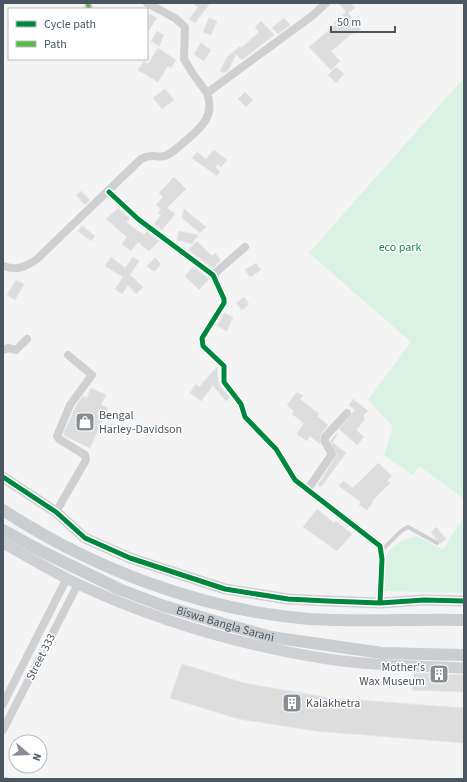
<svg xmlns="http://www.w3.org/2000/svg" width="467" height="782" viewBox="0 0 467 782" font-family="'Source Sans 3',sans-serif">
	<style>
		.green { fill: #d9f2e3 }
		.building { fill: #ddddde; stroke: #e5e6e7 }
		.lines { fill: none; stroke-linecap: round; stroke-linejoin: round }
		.lane { stroke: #ced0d2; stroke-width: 4 }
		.street { stroke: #ced0d2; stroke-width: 8 }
		.secondary { stroke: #ced0d4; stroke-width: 11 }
		.primary { stroke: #caced1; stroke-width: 12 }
		.quiet { stroke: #58b947; stroke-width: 4; stroke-dasharray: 8 4; stroke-linecap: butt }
		.cycleway-casing { stroke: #fff; stroke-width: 8 }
		.cycleway { stroke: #00873e; stroke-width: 5 }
		.labels { text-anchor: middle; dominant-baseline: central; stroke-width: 3; stroke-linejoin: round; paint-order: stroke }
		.park-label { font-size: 12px; fill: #17864f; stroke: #fff }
		.poi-label { font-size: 12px; fill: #4a5661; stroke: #fff; text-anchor: start }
		.street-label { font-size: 12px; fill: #4a5661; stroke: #fff }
	</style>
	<rect width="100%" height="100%" fill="#f4f4f4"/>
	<path class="green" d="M464,78v421l-45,-33 -6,9 -29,-20 9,-28 -25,-27 43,-58 -102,-89z
		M464,516v77l-80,-2c-1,-31 -2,-45 32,-55l27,14z"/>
	<path class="building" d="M192,3h18l-15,20 -6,-4 9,-12z
		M339,3h12l4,5 -7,5 13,16 -6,5 -2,-1 -22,18 9,10 -9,9 -22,-23 26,-22 -1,-2 12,-11z
		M150,14l7,4 -10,15v-14z
		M209,18l8,3 -6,14 -8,-3z
		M284,18l6,7 -12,9 -6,-6z
		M261,21l13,14 -32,25 -6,-6 -8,17 -4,2 -4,-2 7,-14 13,-11 1,2 18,-16 -4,-5z
		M157,31l7,4 -5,11 -8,-5z
		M201,43l10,7 -7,11 -10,-7z
		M158,48l18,12 -5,8 -3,-2 -10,16 -20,-12 6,-9 4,3z
		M336,67l8,7 -8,9 -8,-8z
		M165,89l9,11 -12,9 -9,-11z
		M245,92l8,8 -7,7 -8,-8z
		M214,150l13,10 -6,7 -3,-3 -3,3 5,4 -3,5 -25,-18 5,-6 9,7z
		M174,177l12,12 -19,19 8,6 -13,16 -8,-6 7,-9 -3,-2 3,-4 -5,-4 7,-8 -4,-4z
		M81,191l9,9 -5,5 -9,-10z
		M118,208l12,11 -4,3 18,13 3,-3 12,9 -10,10 -11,-9 -7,9 -9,-7 5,-7 -21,-18z
		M184,209l22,18 -6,6 -18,-15z
		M82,226l13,10 -4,5 -13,-10z
		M179,231l19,4 -6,9 -15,-4z
		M197,241l15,15 3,-3 5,6v2l-7,7 -25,-18z
		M111,257l14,11 8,-11 6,4 -9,14 13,12 -7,7 -8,-9 -6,9 -7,-5 8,-12 -18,-11z
		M155,258l6,6 -7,8 -7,-6z
		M256,263l5,7 -11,7 -5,-7z
		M193,267l16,12 -10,11 -14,-14z
		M16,280l8,4 -9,16 -8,-5z
		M244,297l5,7 -7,6 -6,-7z
		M224,313l9,4 -6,14 -10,-5z
		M217,367l2,18 11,13 -4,3 -13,-16 -12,16 -11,-8 6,-9 3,3z
		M91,388l15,7 -5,10 7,3 -18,40 -27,-13 13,-29 7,-10 4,2z
		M297,392l6,4 -3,3 19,15 -2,2 11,9 -7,9 -1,10 -10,-8 -3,5 -10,-7 7,-11 -12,-9 2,-3 -7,-6z
		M353,399l15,12 -5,5 2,3 -9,11 8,7 -7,8 -18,-16 16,-19 -6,-5z
		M337,433l1,1 -6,8 14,11 -25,34 -3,-2 19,-30 -7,-14z
		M378,463l14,13 -5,5 3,2 -18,18 1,1 -6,8 -8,-5 2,-3 -22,-16 4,-5 10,7z
		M317,509l17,14 2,-2 16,13 -15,17 -34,-24z
		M436,527l10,12 -6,5 -9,-12z
		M182,664l62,19 86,15 134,10v35l-149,-12 -76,-12 -69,-21z
		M414,673l50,2v17l-52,-2z"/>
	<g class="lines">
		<path class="lane" d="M382,550l19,-19 7,-4 29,16
			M3,779h4"/>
		<path class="street" d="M88,3l1,6
			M147,3l28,15 10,9 -1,32 9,15 14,19
			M109,192l29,27 75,56 11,24v4l-22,35 1,8 21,20v16l17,22 4,13 31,32 19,31 85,66 2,13 -2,44
			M3,266c15,5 22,1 34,-7l104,-100c11,-6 14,-1 24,-3 6,-2 12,-8 17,-12 17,-15 34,-26 25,-51l105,-77 14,-13
			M213,275l32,-28
			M3,350l5,-2 8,2 11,-11
			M308,489l24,-35 -7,-12v-5l22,-24
			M56,512l30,-52 -1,-5 -26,-16 -2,-3 13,-31 22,-30 -24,-20
			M3,704l64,-126
			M3,730l75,-146"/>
		<path class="secondary" d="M3,477l53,35 29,26 45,20 95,31 63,10 39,2 53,2 44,-3 40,1
			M3,543c25,14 51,30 77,42 80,37 167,62 254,75 43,6 87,6 130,8"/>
		<g class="primary">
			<path d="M3,510c90,59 198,100 306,109 51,3 104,0 155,1"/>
			<path id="s1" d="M3,530l38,21 78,38 42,16 67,20 43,12 111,16 82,2"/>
		</g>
		<path class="quiet" d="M88,3l1,6"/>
		<g class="cycleway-casing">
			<path id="cycleway" d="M109,192l29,27 75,56 11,24v4l-22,35 1,8 21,20v16l17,22 4,13 31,32 19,31 85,66 2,13 -2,44
				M3,477l53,35 29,26 45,20 95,31 63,10 39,2 53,2 44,-3 40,1"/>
		</g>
		<use href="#cycleway" class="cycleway"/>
	</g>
	<defs>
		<g id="shop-square" transform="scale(1)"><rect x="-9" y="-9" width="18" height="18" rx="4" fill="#868d94" stroke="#fff"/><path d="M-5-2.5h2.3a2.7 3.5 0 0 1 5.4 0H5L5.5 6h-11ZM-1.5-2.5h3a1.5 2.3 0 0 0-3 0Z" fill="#fff"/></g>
		<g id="building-square" transform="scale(1)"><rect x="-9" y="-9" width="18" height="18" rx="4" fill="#868d94" stroke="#fff"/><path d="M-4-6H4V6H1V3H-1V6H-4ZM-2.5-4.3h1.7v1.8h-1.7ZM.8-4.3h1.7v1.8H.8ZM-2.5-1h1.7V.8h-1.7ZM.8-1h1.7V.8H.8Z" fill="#fff"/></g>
	</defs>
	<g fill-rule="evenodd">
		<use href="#shop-square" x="85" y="422"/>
		<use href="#building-square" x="439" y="674"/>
		<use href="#building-square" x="292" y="703"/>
	</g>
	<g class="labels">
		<g class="park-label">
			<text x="400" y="247">eco park</text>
		</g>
		<g class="poi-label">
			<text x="99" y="415">Bengal<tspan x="99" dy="14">Harley-Davidson</tspan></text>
			<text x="425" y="667" text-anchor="end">Mother's<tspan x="425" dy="14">Wax Museum</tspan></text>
			<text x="306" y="703">Kalakhetra</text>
		</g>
		<g class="street-label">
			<text stroke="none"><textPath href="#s1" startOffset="242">Biswa Bangla Sarani</textPath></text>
			<text transform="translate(41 657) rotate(-63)">Street 333</text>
		</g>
	</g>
	<rect width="467" height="782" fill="none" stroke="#4a5661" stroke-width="8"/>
	<rect x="8" y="8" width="140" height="52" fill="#ffffff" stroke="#b7bbc0"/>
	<rect x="16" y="21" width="20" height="6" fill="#00873e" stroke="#b7bbc0"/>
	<text x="44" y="28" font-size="12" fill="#4a5661">Cycle path</text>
	<rect x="16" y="41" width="20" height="6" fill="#58b947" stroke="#b7bbc0"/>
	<text x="44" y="48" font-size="12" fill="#4a5661">Path</text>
	<g transform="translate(28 754) rotate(109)"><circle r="19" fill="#ffffff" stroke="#b7bbc0"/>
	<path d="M0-3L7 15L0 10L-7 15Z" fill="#868d94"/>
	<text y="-6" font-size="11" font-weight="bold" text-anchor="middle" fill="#4a5661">N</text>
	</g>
	<path d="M331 26v6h64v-6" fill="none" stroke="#4a5661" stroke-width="2"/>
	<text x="337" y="26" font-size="12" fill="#4a5661" stroke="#ffffff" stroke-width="3" paint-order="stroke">50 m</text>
</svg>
